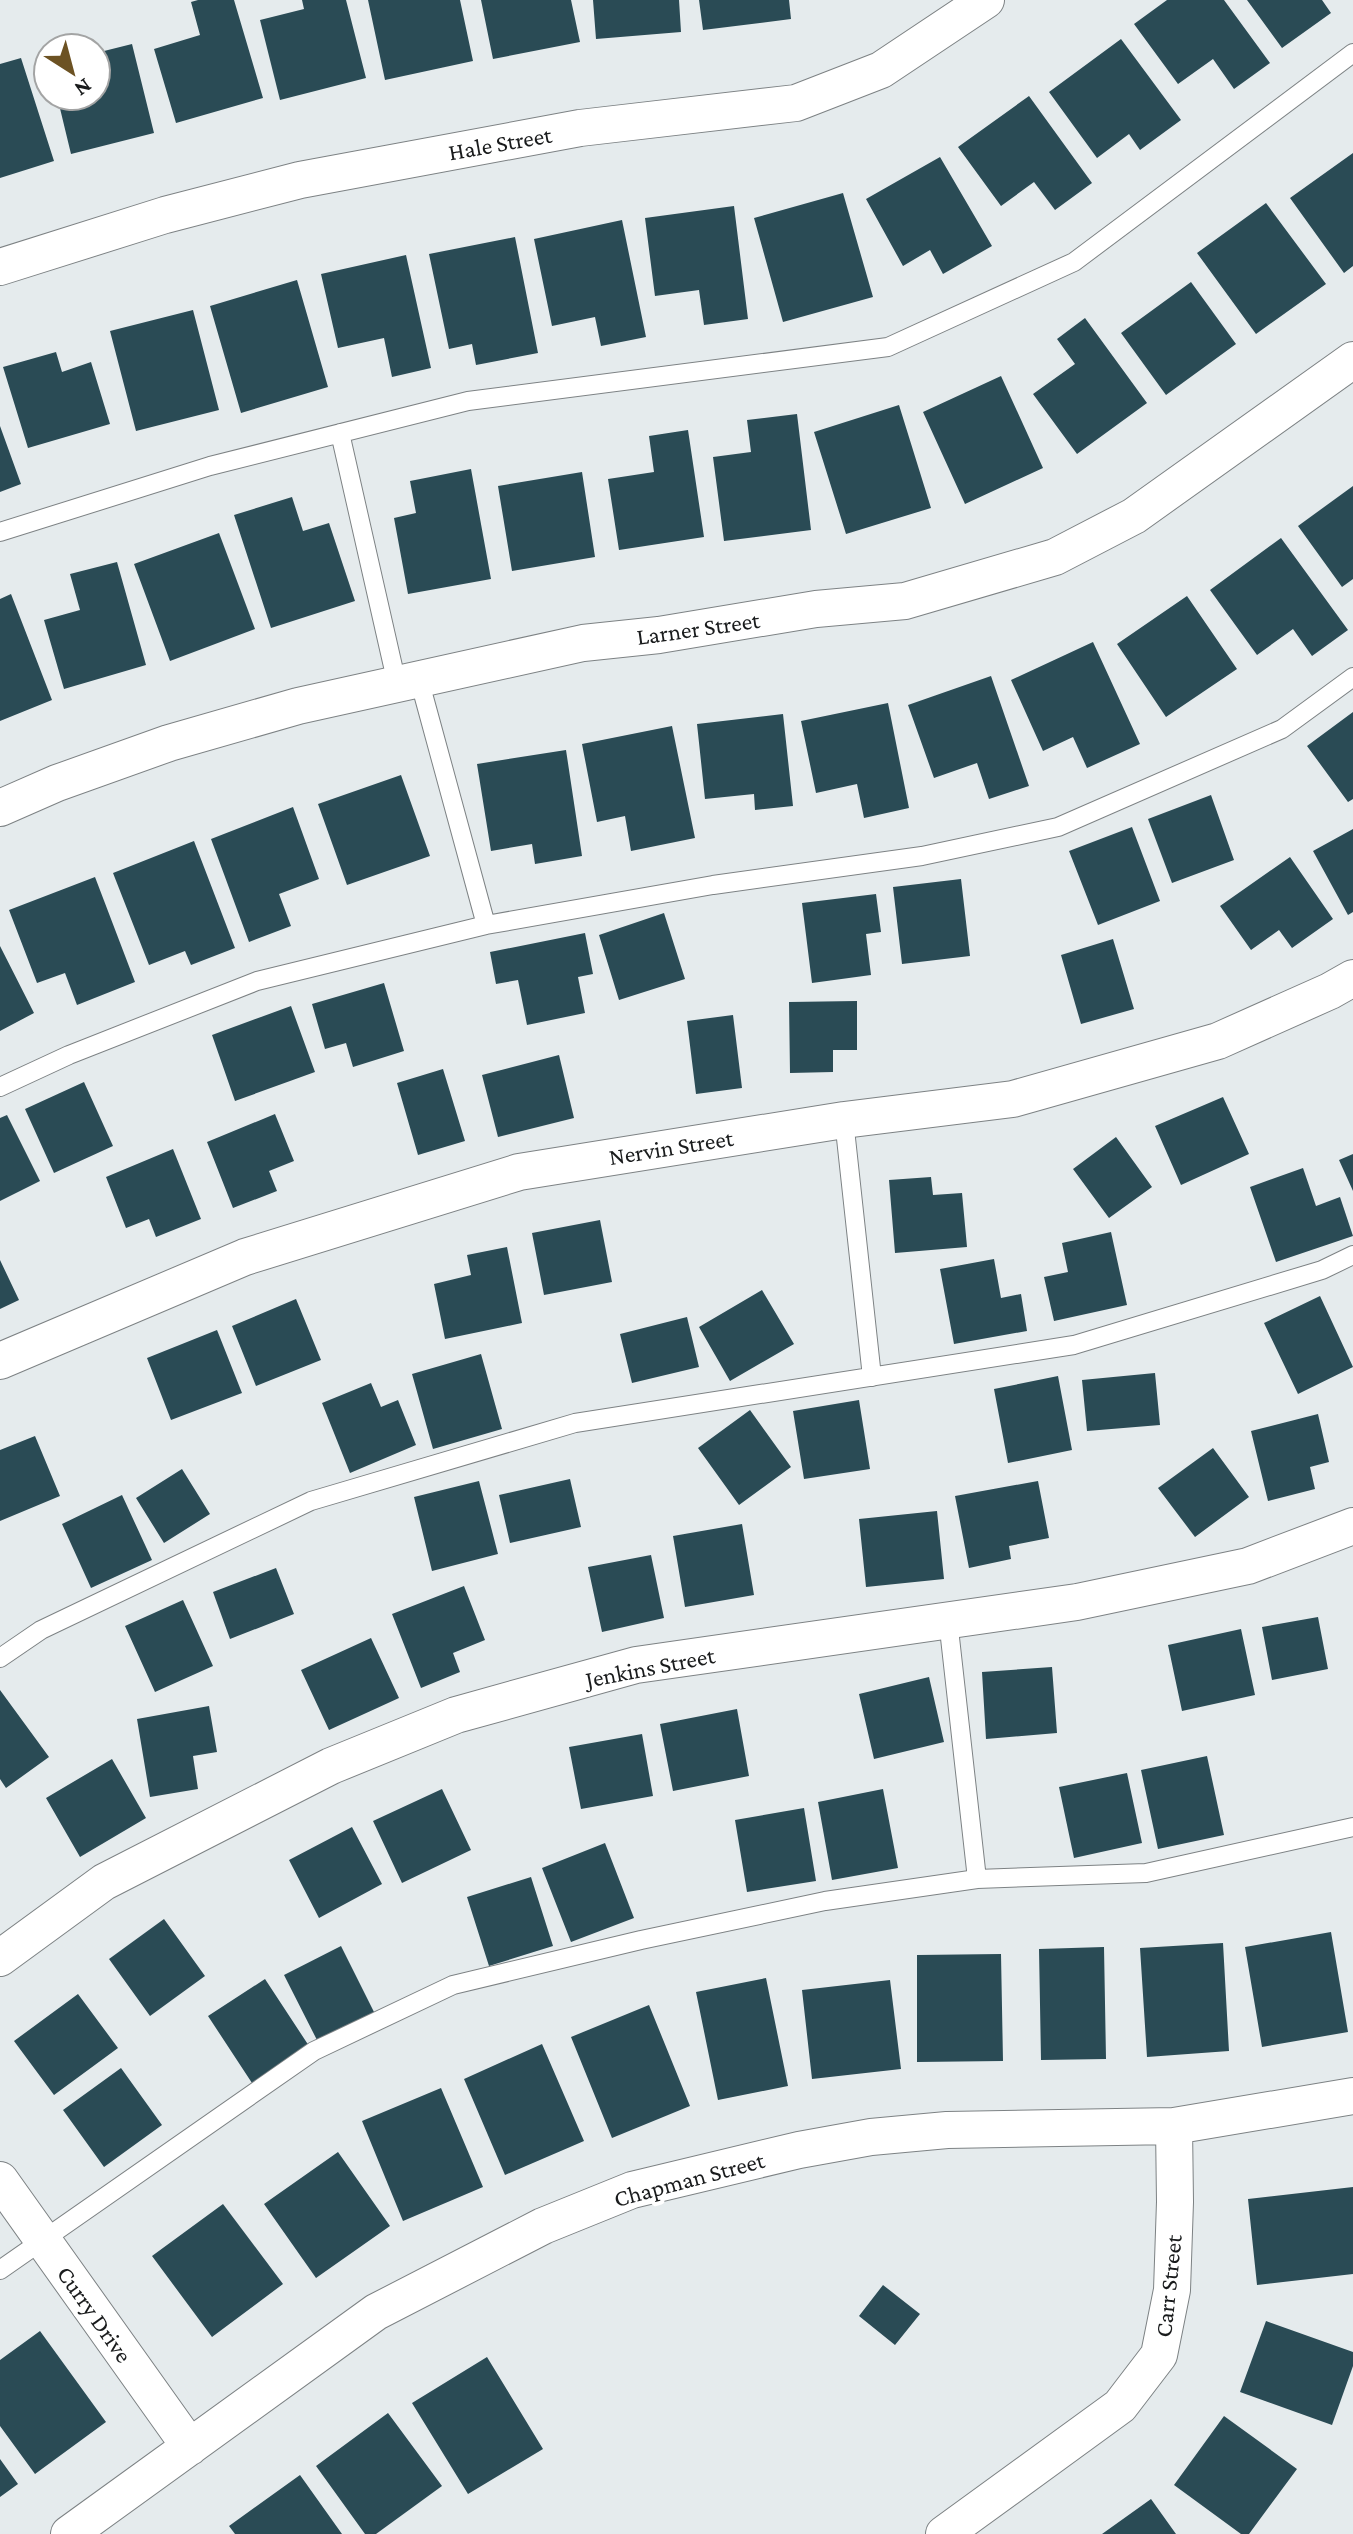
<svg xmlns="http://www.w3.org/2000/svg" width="1353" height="2534" viewBox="0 0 1353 2534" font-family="'Crimson Pro',serif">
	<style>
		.building { fill: #2a4b55 }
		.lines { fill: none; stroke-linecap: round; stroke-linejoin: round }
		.service-casing { stroke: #7d8284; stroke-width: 20 }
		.minor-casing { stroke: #7d8284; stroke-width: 38 }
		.service { stroke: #fff; stroke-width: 18 }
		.minor { stroke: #fff; stroke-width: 36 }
		.labels { text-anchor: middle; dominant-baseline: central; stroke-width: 8; stroke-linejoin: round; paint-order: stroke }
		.street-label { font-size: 24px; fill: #191b1c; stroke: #fff }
	</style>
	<rect width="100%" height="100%" fill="#e5ebed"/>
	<path class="building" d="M198,0h36l29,98 -87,25 -22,-74 46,-14 -9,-33z
		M302,0h44l20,78 -86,22 -20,-80 44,-11z
		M368,0h92l13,61 -88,19z
		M481,0h90l9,42 -87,17z
		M593,0h86l2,32 -85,7z
		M699,0h90l2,19 -88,11z
		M1167,0h57l46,63 -36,26 -21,-30 -35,25 -44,-60z
		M1247,0h75l9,13 -49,35z
		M1121,39l60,81 -41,30 -11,-16 -32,24 -48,-66z
		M132,44l22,89 -83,21 -14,-58h39v-43z
		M21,58l33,103 -54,17v-114z
		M1029,96l63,87 -37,27 -21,-28 -33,24 -43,-59z
		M1353,153v113l-9,7 -54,-75z
		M940,157l52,89 -49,28 -13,-24 -27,16 -37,-67z
		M843,193l30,104 -90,25 -29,-104z
		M1266,203l60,81 -70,50 -59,-81z
		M734,206l14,113 -44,6 -5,-35 -44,6 -10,-78z
		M622,220l24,117 -45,9 -6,-29 -43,9 -18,-87z
		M515,237l23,116 -62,12 -4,-21 -23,5 -20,-95z
		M406,255l25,113 -39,9 -8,-39 -46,10 -17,-74z
		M297,280l31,107 -87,26 -31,-107z
		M1191,282l45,62 -70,51 -45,-62z
		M193,310l26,100 -83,21 -26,-100z
		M1085,318l62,85 -70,51 -44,-60 42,-30 -18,-25z
		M56,352l6,20 29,-10 19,62 -82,24 -25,-81z
		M1001,376l42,92 -78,36 -42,-92z
		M899,405l32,103 -85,26 -32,-102z
		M797,414l14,116 -87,11 -11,-84 38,-5 -4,-32z
		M0,426l21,58 -21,8z
		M688,430l16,107 -85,13 -11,-71 46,-7 -5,-36z
		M471,469l20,110 -83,15 -14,-76 22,-5 -6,-32z
		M582,472l13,85 -83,14 -14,-85z
		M1353,486v93l-11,8 -44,-61z
		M292,497l11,34 26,-8 26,78 -84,27 -37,-113z
		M219,533l36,96 -85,32 -36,-97z
		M1281,538l67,92 -36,26 -19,-27 -36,26 -47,-65z
		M117,562l29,103 -82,24 -20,-69 36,-10 -10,-36z
		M11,594l41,106 -52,21v-122z
		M1187,596l50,73 -71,48 -49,-73z
		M1093,642l47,102 -53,24 -14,-31 -30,14 -32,-71z
		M991,676l38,110 -40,13 -12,-36 -43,15 -26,-73z
		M888,703l21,105 -45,10 -7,-34 -41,9 -15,-72z
		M1353,712v87l-5,3 -41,-56z
		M783,714l10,92 -38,4 -1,-16 -49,5 -8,-75z
		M672,726l23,112 -64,13 -6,-35 -28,6 -15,-78z
		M566,750l16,106 -47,8 -3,-20 -41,7 -14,-87z
		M401,775l29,81 -83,29 -29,-81z
		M1211,795l23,65 -62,23 -24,-64z
		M293,807l26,72 -40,15 12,32 -42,16 -38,-103z
		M1132,827l28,74 -62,24 -29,-74z
		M1353,829v83l-5,3 -35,-64z
		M194,841l41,107 -44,17 -6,-14 -36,14 -36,-92z
		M1290,857l43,62 -41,29 -13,-18 -28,20 -31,-44z
		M95,877l40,105 -58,23 -12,-32 -28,10 -28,-73z
		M961,879l9,77 -68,8 -9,-77z
		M876,894l5,38 -15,2 5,41 -59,8 -10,-80z
		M664,913l21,66 -66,21 -20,-65z
		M585,933l8,41 -15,3 7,36 -58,12 -9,-45 -22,4 -6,-32z
		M1113,939l21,70 -53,15 -20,-69z
		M0,946l34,67 -34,18z
		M384,983l20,68 -51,16 -7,-24 -21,6 -13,-45z
		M857,1001v49h-24v22l-43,1 -1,-71z
		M291,1006l24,66 -80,29 -23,-66z
		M733,1015l9,73 -46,6 -9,-73z
		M559,1055l15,63 -76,19 -16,-62z
		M443,1069l22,72 -47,14 -21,-72z
		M84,1082l29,64 -59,27 -29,-64z
		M1223,1097l26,57 -68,31 -26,-59z
		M275,1114l19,47 -25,10 8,20 -44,17 -26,-66z
		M7,1115l33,66 -40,20v-83z
		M1116,1137l36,50 -43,31 -36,-49z
		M173,1149l28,70 -45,18 -7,-18 -23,9 -20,-51z
		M1353,1154v37l-14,-31z
		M1303,1168l13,38 24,-9 13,39 -77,26 -26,-75z
		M931,1177l2,18 29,-2 5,54 -72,6 -6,-73z
		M600,1220l12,62 -68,13 -12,-62z
		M1111,1232l16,73 -73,16 -10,-44 24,-5 -6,-29z
		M507,1247l15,76 -77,16 -11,-55 37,-9 -4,-20z
		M994,1259l7,39 20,-4 6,37 -73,13 -14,-75z
		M0,1260l19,40 -19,9z
		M762,1290l32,54 -64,37 -31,-54z
		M1320,1296l33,71 -55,27 -34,-71z
		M296,1299l25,61 -65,26 -24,-60z
		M687,1317l12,50 -67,16 -12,-49z
		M217,1330l25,63 -71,27 -24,-62z
		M481,1354l21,75 -69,20 -21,-75z
		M1155,1373l5,52 -73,6 -5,-51z
		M1058,1376l14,74 -64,13 -14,-74z
		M371,1383l10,24 17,-7 18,45 -66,28 -28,-70z
		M859,1400l11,69 -66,10 -11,-68z
		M750,1410l41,57 -52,38 -41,-57z
		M1318,1414l11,48 -19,5 5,22 -47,12 -17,-70z
		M35,1436l25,60 -60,25v-71z
		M1213,1448l36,49 -54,40 -37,-49z
		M182,1469l28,45 -46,29 -28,-45z
		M570,1479l11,48 -71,16 -11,-48z
		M479,1481l19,73 -66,17 -18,-74z
		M1038,1481l11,57 -40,8 2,13 -42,9 -14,-72z
		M122,1495l30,65 -61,28 -29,-64z
		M937,1511l7,68 -78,8 -7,-68z
		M742,1524l12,71 -69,12 -12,-71z
		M651,1555l13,63 -62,14 -14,-65z
		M276,1568l18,46 -64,25 -17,-47z
		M464,1586l21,54 -32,13 7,19 -39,16 -29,-74z
		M183,1600l30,66 -58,26 -30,-66z
		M1318,1617l10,52 -56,11 -10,-53z
		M1241,1629l14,66 -73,16 -14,-66z
		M371,1638l28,60 -70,32 -28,-60z
		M1052,1667l5,66 -71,6 -4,-67z
		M929,1677l15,65 -70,17 -15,-65z
		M0,1690l49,67 -43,31 -6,-9z
		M209,1706l8,46 -24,4 5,33 -48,8 -13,-78z
		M737,1709l12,67 -76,15 -13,-67z
		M642,1734l11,62 -72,13 -12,-62z
		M1207,1756l17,79 -66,14 -17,-79z
		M112,1759l34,59 -66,39 -34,-59z
		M1127,1773l15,70 -68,15 -15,-71z
		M442,1789l29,61 -69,33 -29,-62z
		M883,1789l15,79 -66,12 -14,-78z
		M804,1808l12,73 -69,11 -12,-72z
		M352,1827l30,57 -63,34 -30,-58z
		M605,1843l29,75 -63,24 -29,-74z
		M531,1877l22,69 -64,20 -22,-69z
		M164,1919l41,57 -55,40 -41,-57z
		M1331,1932l17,100 -86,15 -17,-100z
		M1223,1943l6,108 -82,6 -7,-109z
		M341,1946l35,70 -57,28 -35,-69z
		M1104,1947l2,112 -65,1 -2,-111z
		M1001,1954l2,107 -86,1v-107z
		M766,1978l22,108 -70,14 -22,-108z
		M265,1979l44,67 -57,37 -44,-67z
		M890,1980l11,89 -89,10 -10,-89z
		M78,1994l40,54 -64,47 -40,-54z
		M649,2005l41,101 -78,32 -41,-101z
		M542,2044l42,97 -79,34 -41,-96z
		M121,2068l41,57 -58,42 -41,-57z
		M441,2088l42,99 -80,34 -41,-100z
		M338,2152l52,74 -74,52 -52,-74z
		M1353,2187v87l-96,11 -9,-86z
		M223,2204l60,80 -71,53 -60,-81z
		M883,2285l37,29 -25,31 -36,-29z
		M1266,2321l87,31v14l-21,59 -92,-33z
		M40,2331l66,91 -71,52 -35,-48v-66z
		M487,2357l56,92 -75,45 -56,-91z
		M388,2413l54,73 -66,48h-11l-49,-68z
		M1224,2416l73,53 -48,65h-8l-67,-49z
		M0,2459l18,25 -18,13z
		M300,2475l42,59h-107l-6,-8z
		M1151,2499l25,35h-74z"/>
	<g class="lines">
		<g class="service-casing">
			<path id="service" d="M340,433l57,251
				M0,532l210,-66 258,-65 420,-54 186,-85 279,-209
				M419,679l67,246
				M0,1087l69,-32 188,-74 229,-56 227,-40 209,-29 136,-29 224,-98 71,-52
				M844,1120l28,257
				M948,1620l29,259
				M0,1658l41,-28 270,-129 264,-78 499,-78 248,-75 31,-15
				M0,2270l314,-219 139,-66 188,-45 184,-39 152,-22 169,-6 207,-46"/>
		</g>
		<g class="minor-casing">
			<path id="minor" d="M0,267l165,-52 135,-35 280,-52 216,-25 85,-33 105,-70
				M0,808l57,-25 112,-40 129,-37 285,-63 76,-8 157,-26 89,-8 150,-44 79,-41 219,-156
				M0,1361l245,-104 274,-85 325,-52 169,-21 205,-58 112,-50 23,-13
				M0,1958l104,-76 227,-116 125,-51 180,-50 441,-63 171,-36 105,-40
				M0,2180l190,267
				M69,2534l307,-222 167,-86 89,-36 167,-40 72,-13 76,-7 227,-4 179,-30
				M944,2534l176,-128 39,-51 13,-65 3,-88 -1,-76"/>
		</g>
		<use href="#service" class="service"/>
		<use href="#minor" class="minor"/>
	</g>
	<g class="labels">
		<g class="street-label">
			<text transform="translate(500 143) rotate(-10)">Hale Street</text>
			<text transform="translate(698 628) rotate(-8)">Larner Street</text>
			<text transform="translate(671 1147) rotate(-9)">Nervin Street</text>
			<text transform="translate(650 1667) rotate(-11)">Jenkins Street</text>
			<text transform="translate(689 2179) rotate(-15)">Chapman Street</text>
			<text transform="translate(1168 2286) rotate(-84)">Carr Street</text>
			<text transform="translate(95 2314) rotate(55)">Curry Drive</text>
		</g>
	</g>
	<g transform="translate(72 72) rotate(144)"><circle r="38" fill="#ffffff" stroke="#a3a4a4" stroke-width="2"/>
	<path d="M0-6L14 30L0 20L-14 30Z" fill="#6c5223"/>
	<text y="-12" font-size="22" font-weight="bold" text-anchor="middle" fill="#191b1c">N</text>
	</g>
</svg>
